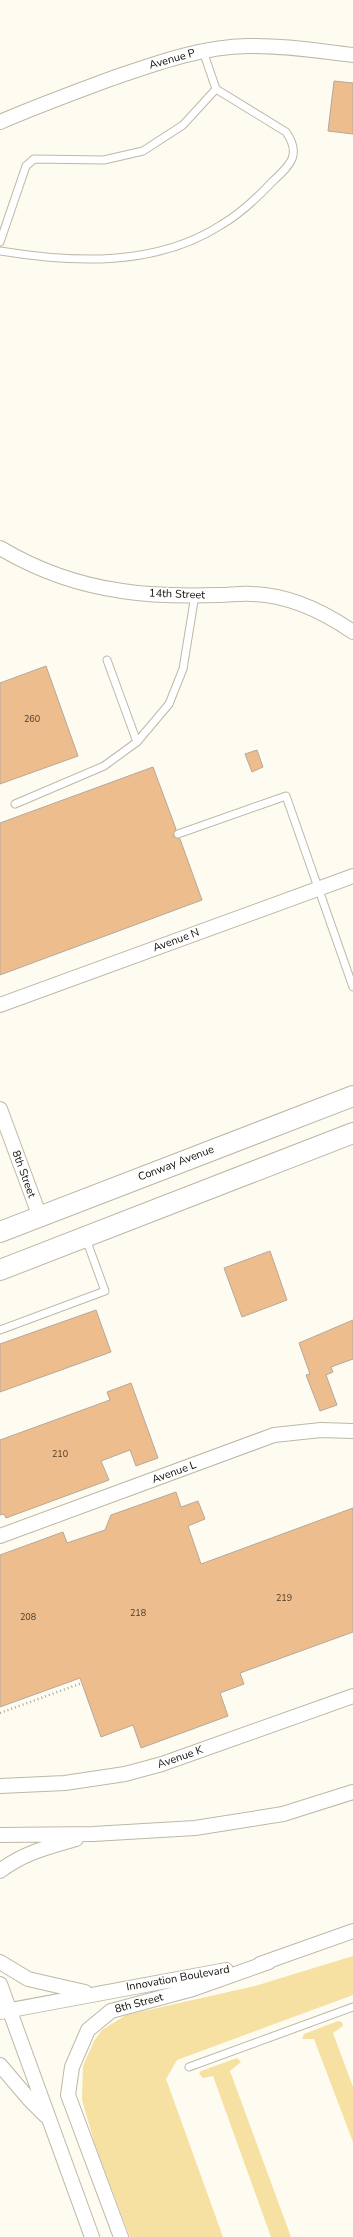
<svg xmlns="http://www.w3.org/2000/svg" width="353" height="2237" viewBox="0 0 353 2237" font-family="'Nunito Sans',sans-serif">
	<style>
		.green { fill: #f6e0a2 }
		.building { fill: #eebd8e; stroke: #b5a89c }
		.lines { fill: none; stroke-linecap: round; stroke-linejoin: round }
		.lane-casing { stroke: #bdb8a8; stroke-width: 9 }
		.street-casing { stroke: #bdb8a8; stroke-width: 16 }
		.secondary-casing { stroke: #bdb8a8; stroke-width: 22 }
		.path { stroke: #aba89f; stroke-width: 2.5; stroke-dasharray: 1 3; stroke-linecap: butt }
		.lane { stroke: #fff; stroke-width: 7 }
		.street { stroke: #fff; stroke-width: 14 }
		.secondary { stroke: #fff; stroke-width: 20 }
		.labels { text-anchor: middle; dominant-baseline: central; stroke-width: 3.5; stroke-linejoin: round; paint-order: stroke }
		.number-label { font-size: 9px; fill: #483a2a }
		.street-label { font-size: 11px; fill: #110f09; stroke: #fff }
	</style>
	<rect width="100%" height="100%" fill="#fefbf1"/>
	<path class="green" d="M353,1956v39l-176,65 -11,19 57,158h-93l-35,-92 -13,-45 1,-34 11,-25 8,-11 24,-15 129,-29z
		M338,2021l4,1 1,4 -10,7 20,54v55l-39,-103h-12l2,-5z
		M237,2058l4,4 -11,9 61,166h-20l-58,-161 -10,2 -4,-4 2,-3z"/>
	<path class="building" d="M334,81l19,2v51l-25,-3z
		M46,666l32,90 -78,28v-101z
		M257,750l6,17 -11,5 -7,-18z
		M153,767l23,62 -3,7 7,3 22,61 -202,75v-152z
		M270,1251l17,49 -45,17 -18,-49z
		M96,1310l15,42 -111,40v-48z
		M353,1320v39l-22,8 2,5 -7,3 11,30 -17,6 -14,-36 4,-1 -11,-31z
		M131,1383l27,75 -22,8 -6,-16 -29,11 8,19 -103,38 -2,-4 -4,1v-75l110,-40 -3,-8z
		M176,1492l5,15 17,-6 7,18 -17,7 13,38 152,-56v124l-113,41 4,11 -24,9 8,23 -87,32 -8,-23 -32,12 -21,-59 -80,29v-152l63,-23 4,11 38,-13 6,-15z"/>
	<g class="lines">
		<g class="lane-casing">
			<path id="lane" d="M0,242l26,-76 8,-7 70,1 39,-9 40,-26 33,-36 -13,-38
				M0,251c73,12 156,16 221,-26 19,-11 36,-27 51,-43 18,-17 30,-27 14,-50l-70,-43
				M107,660l30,82
				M15,804l89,-38 33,-24 32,-38 14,-35 12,-74
				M178,834l108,-38 67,191
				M0,1330l105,-39 -19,-52
				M189,2067l164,-60"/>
		</g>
		<g class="street-casing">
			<path id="street" d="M0,122c37,-16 75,-30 113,-44 44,-15 87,-31 135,-32 35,-1 70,5 105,9
				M0,548c37,22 79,37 122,43 32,5 65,5 97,4 11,0 22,-2 33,-1 36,1 72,18 101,38
				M0,1005l353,-129
				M0,1109l40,108
				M0,1536l274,-101 47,-5 32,1
				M0,1786l65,-3 60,-9 37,-10 191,-68
				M0,1835l93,-1 102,-6 88,-14 70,-22
				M0,1871c23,-18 48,-24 76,-32
				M0,1962l28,17 57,13
				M260,1964l93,-33
				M0,1984l92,253
				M0,2012l226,-42
				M0,2065l29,34 17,17
				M121,2237l-53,-142 4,-28 16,-37 23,-19 82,-22 76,-27"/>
		</g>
		<g class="secondary-casing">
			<path id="secondary" d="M0,1232l353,-136
				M0,1270l353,-137"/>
		</g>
		<path class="path" d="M0,1713l82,-30"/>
		<use href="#lane" class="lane"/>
		<use href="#street" class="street"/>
		<use href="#secondary" class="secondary"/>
	</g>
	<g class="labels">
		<g class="number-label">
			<text x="32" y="719">260</text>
			<text x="60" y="1454">210</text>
			<text x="284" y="1598">219</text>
			<text x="138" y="1613">218</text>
			<text x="28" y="1617">208</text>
		</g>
		<g class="street-label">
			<text transform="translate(172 59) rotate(-16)">Avenue P</text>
			<text transform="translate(177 594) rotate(2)">14th Street</text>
			<text transform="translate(176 940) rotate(-20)">Avenue N</text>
			<text transform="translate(176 1163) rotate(-21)">Conway Avenue</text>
			<text transform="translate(24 1174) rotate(70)">8th Street</text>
			<text transform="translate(174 1472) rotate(-20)">Avenue L</text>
			<text transform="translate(180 1757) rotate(-19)">Avenue K</text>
			<text transform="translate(178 1978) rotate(-10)">Innovation Boulevard</text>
			<text transform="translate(139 2003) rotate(-15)">8th Street</text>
		</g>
	</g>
</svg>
